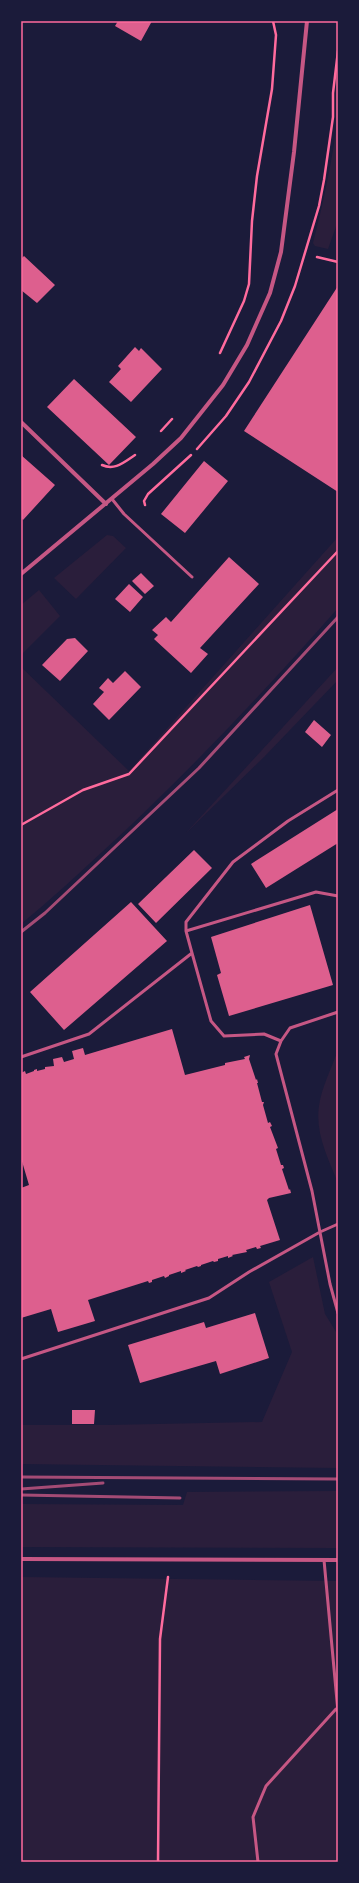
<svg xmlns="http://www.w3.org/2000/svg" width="359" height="1883" viewBox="0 0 359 1883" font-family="Jost,sans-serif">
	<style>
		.green { fill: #2a1e3b }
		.building { fill: #dd5f8e }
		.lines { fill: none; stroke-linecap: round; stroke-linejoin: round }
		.path { stroke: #ff6b9d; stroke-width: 2.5 }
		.service { stroke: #c65784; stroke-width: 3 }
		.minor { stroke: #c65784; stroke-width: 4 }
		.rail { stroke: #a44b75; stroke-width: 3 }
		.neatline { fill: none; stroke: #ff6b9d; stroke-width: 1.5 }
	</style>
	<rect width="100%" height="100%" fill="#1b1b3a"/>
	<path class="green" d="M338,114v107l-10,28 -13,-3 -2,-3c11,-43 20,-85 25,-129z
		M107,535l6,1 13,12 -50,51 -22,-21z
		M338,537v71c-75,85 -152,167 -236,244 -26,24 -53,49 -81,72v-257l108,104z
		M39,590l21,26 -39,39v-50z
		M338,667v13l-74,77 -79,77z
		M338,1050v133c-10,-25 -23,-50 -19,-77 2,-17 13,-39 19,-56z
		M313,1257l12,57 13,21v133l-317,-4v-39h86l155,-3 30,-70 -23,-70z
		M338,1491v57l-317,-1v-43l162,1 4,-13z
		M21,1577l317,4v281h-317z"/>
	<path class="building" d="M118,21h34l-11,20 -26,-15z
		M24,256l31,29 -18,18 -16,-13v-31z
		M338,286v206l-94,-61z
		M135,347l4,4 2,-3 21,21 -31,33 -22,-20 12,-13 -3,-3z
		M74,379l62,58 -27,28 -62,-58z
		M21,455l34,30 -32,35 -2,-3z
		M204,461l24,20 -43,52 -24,-19z
		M229,557l30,27 -59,64 8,6 -17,19 -37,-34 4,-4 -6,-5 14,-13 5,5z
		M141,573l13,13 -9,8 -13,-13z
		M129,584l14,13 -13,15 -15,-13z
		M75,638l13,13 -28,30 -18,-16 25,-26z
		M125,671l16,16 -32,33 -16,-16 11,-12 -5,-4 9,-10 5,5z
		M314,720l17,15 -9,12 -17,-15z
		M338,809v34l-72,45 -15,-24z
		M194,850l18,18 -56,55 -18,-19z
		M131,902l36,39 -103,89 -34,-38z
		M310,905l23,80 -104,31 -12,-41 4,-2 -10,-36z
		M172,1029l13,46 40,-10v-2l20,-4 -1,-2 6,-2 -1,4 7,21 1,-1 1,4h-1l5,19h2l-1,3 5,18 2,-1 2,4 -2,1 8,21 -2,1 5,16h2l1,3 -2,1 7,21 1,-1 1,4 -22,5 -2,2 13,40 -20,6 1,2 -4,1 -1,-2 -10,3 1,2 -15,3 1,1 -5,2v-2l-10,3v2l-4,1 -1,-1 -12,4v1l-3,1 -1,-1 -12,4 1,1 -5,2v-2l-12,4v1l-4,2 -1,-2 -12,4v2l-3,1 -1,-2 -60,19 7,21 -37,11 -7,-23 -30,9v-130l8,-3 -8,-27v-85l4,-2 1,3 8,-3v-1l3,-1v2l8,-2v-2l9,-1 -1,-7 9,-2 2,5 10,-3 -2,-8 11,-3 2,7z
		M255,1313l14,45 -49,16 -4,-13 -76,22 -12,-38 76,-23 2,6z
		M72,1410h23l-1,14h-22z"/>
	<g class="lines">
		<path class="path" d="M317,257l21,5
			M220,353l24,-52 5,-17 3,-63 5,-45 15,-87 4,-54 -3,-14
			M161,431l11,-12
			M197,449l29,-33 23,-34 32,-61 14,-35 24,-80 5,-26 9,-63v-24l5,-42
			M102,465c13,6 22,-3 33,-10
			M145,505l-1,-4 4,-7 43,-39
			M21,825l62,-35 46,-16 209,-223
			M158,1862l2,-223 8,-62"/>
		<path class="service" d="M112,499l12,15 68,63
			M186,931l130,-39 22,4
			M192,953l19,68 13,15 40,-2 17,7
			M338,1012l-48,16 -9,13 -5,13 36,137 18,93 8,29
			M21,1057l68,-23 103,-81 -6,-22v-9l47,-60 55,-41 50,-31
			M21,1359l188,-61 40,-26 71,-40 18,-8
			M324,1560l14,152
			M258,1862l-5,-45 13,-31 70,-77"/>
		<path class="minor" d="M21,422l85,82
			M21,574l132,-110 28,-26 42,-53 24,-40 23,-52 11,-41 13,-100 13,-131
			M21,1559l317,1"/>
		<path class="rail" d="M21,932l24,-19 154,-145 139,-151
			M21,1477l317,2
			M21,1489l82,-6
			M21,1495l159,3"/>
	</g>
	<rect width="359" height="1883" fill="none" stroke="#1b1b3a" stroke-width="44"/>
	<rect x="22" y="22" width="315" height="1839" class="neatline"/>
</svg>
